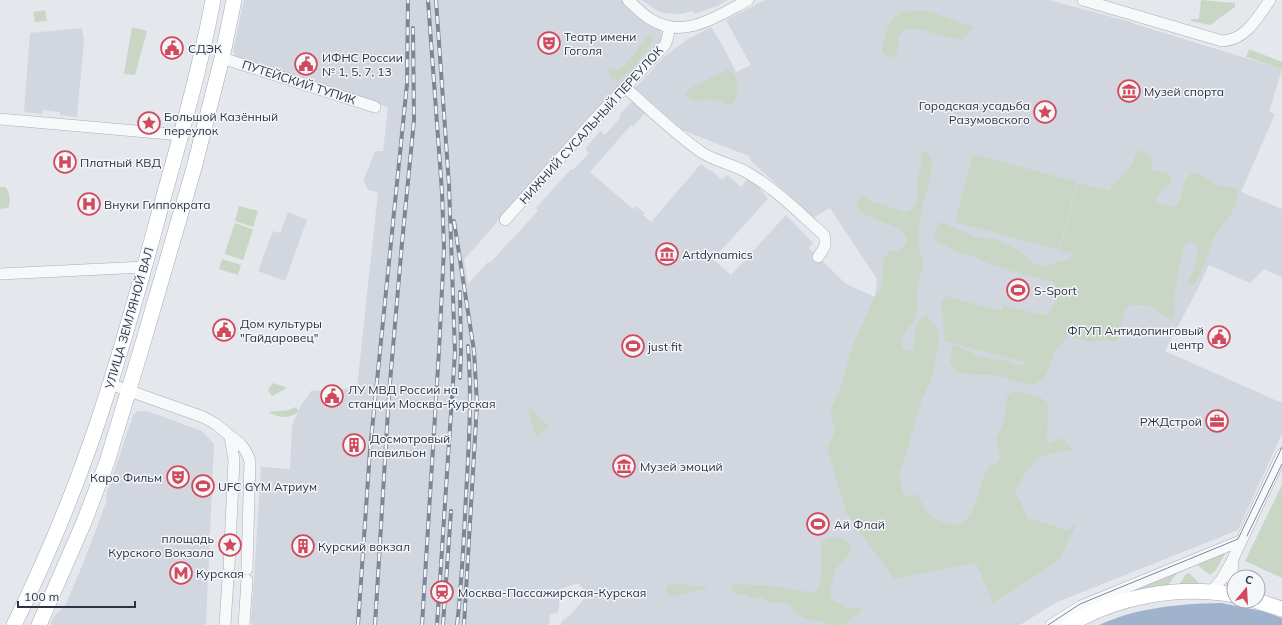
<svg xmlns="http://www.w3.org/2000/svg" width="1282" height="625" viewBox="0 0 1282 625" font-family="Mulish,sans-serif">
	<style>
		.built { fill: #d2d6de }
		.green { fill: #c9d6c5 }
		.water { fill: #9fb4cc }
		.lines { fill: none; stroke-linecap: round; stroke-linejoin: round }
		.minor-casing { stroke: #a9aeb7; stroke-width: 12 }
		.major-casing { stroke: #a3abb8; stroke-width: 16 }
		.minor { stroke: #f7f8fa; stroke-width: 11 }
		.major { stroke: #fff; stroke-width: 15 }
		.tram { stroke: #7d8696; stroke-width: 1 }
		.rail-casing { stroke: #7d8696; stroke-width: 4 }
		.rail { stroke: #f4f6f9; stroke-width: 2.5; stroke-dasharray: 8; stroke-linecap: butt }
		.labels { text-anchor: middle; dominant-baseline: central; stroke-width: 3; stroke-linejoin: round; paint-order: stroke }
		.poi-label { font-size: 12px; fill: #2b3445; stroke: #f4f6f9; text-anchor: start }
		.street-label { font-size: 12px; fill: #2b3445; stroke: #f4f6f9 }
	</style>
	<rect width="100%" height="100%" fill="#e4e7ec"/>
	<path class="built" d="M244,0h377l22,20 17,10 2,6 -3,9 -81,84 -114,131 4,24 20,-22 2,1 48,-52 -2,-3 35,-39 2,1 16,-17 -4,-4 15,-18 5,4 15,-17 -1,-2 13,-15 13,12 -12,14 -2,-2 -41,47 43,37 3,-3 9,7 -2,2 8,7 50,-58 9,7 1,-1 11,10 5,-5 14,12 7,-9 9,7 11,14 -55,60 18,16 55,-60 27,28 -4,5 37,36 29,13 2,-18 -47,-71 -17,10 -62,-57 -2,-5 -67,-26 -47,-42 30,-32 23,-17 23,-12 13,21 12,24 15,-7 -25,-45 39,-20h284l85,23v1l17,5 131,40 -13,43 6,2 -34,78 41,17v68l-18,-8 -14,14 -41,-18 -12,25 -32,61 117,52v31l-44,96 -183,73 -35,22h-459v-3l11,-9 16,-19 -10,-11 -17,6 -3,24 -8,1 -1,11h-298l10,-158 29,2 2,-44 8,-18 11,-16 46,-3 21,-196 -10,-2 -4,-8v-3l11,-28h8l5,-44 -144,-45 -8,-5 -3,-6z
		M642,0h86l-11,6 -23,8 -1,-3 -13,3 -17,-1 -7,-3z
		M82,28l2,12 -7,77 -17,-2v-3l-9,-1 -8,-1 -1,4 -18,-2 6,-79z
		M288,212l19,8 -22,61 -27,-10 15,-40 7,2z
		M138,411h9l55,20 12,13 -8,181h-156l4,-9 11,-10 17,-40 24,-63 1,-11 26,-76 3,-4z"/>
	<path class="green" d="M1201,0l34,3v4l-25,18 -19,-4v-2h8z
		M45,10l2,11 -12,1 -2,-10z
		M916,11h13l44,16c-3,4 -6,11 -10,12 -4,1 -9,-1 -13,-1 -10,-2 -41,-15 -48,-6 -5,6 -4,14 -4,21l-7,5 -3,-1 -6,-5c2,-14 5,-34 21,-40 4,-1 9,-1 13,-1z
		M132,27l15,4 -12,44 -11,-1z
		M648,36l5,1 -2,8c-7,6 -10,14 -16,21 -5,6 -12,10 -17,16 -6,-3 -12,-7 -8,-14l8,2c11,-8 22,-24 30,-34z
		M1249,49l33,13v7l-36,-12z
		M728,69c12,5 12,28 3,36 -6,-1 -10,-4 -16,-5 -10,-2 -21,5 -30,-6l7,-7z
		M1138,150c14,5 13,6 15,20l16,4 3,4 -1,4 -15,15 1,4 3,2 13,4c12,-6 7,-26 19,-34h4l22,12 21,4c-3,8 -2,15 -7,23 -5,10 -15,18 -19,28 -6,16 -9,31 -20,45h-4l-1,-3c6,-13 11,-23 9,-38l-3,-2 -8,2 -3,3 -9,52 1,12 -3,8 -7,-3 -17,-11h-17l-6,5 -7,28 -3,3 -12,-1 -13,2 -23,-6 -5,9 -7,5 -10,28 -10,6 -8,1 -8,-3 -24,-7h-17l-22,-2 -6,-12 2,-15 4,-1 24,12 25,3 12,5h6l2,-3 -80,-21 -4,-38 4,-7 56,15 2,-6 45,11 10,-24 -5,-10 -39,-10 -27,-9 -14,-7 -16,-4 -19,-10 -5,-7 5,-10 3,-3 34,15 19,2 23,10 15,13 12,5 12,-5 13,-2 3,-6 -12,-3 18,-68 32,8 2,-6 8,-6c1,-6 9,-9 12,-15 2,-5 3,-9 6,-14z
		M923,151c19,2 2,43 0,54 -2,10 -6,31 -4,40 0,6 3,12 4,18 0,7 -4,14 -5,21 -1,9 1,18 -1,27 -2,17 -20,22 -14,38l9,2c5,-10 -1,-32 15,-35l10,11 2,14 -5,29 -6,17 -6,12 -19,66c-6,11 -3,20 2,31l4,1 8,-3c10,18 11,25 33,30 22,5 28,-30 33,-45 1,-5 5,-9 7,-14h5l5,-6 -4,-19 9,-22 2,-21 2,-3 4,-2 13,1 15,5 7,5 -1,41 15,-6 11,12c-10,2 -25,2 -34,8 -8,6 -19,23 -24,33l13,27 39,12 10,-7 -18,37 -66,43 -17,-40 -82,16 -47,-65 -20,-65 8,-18 -5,-19 9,-21 14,-46 21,-47 8,-12v-18l3,-12 6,-6 8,1c25,-20 -19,-29 -32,-35 -4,-2 -7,-5 -10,-8 0,-6 -1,-10 6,-12l8,5 29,9 4,2 8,-3 6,-10 -2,-17 5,-16v-12z
		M973,154l104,28 -18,68 -104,-28z
		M0,187h5c5,4 6,16 3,21l-8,1z
		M239,206l19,5 -5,16 -18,-6z
		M235,223l17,6 1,1 -10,30 -18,-6v-2z
		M222,259l19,6 -3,10 -19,-6z
		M273,383l14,5 -15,8 -4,-6z
		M296,407l2,3v2c-9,8 -21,5 -30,0l21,-2z
		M531,409l18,17 -10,10 -4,-1v-1l-6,-23z
		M1282,485v93l-37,-17z
		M829,537c11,1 16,0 23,10l-2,6 -15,17 -5,23 2,7 3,2 6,2 6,4 14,-1 -2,7 -9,5 -5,6h-18l-4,-4h-10l-9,-3 -8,-5 -4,-6 -9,-4h-13l-8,-5h-10l-6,-3 -9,-1 -5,-4 -1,-3 2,-3 17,1h17l48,8c11,-15 4,-35 7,-51z
		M1226,552l-10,18 -6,5 -14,-11z
		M1178,572l-10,13 -44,8z
		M1189,573l10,10 -3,2h-17l7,-11z
		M681,583l10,3h14l1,3 -13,2 -19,6h-3l-5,-5 2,-6z"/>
	<path class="water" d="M1221,603l41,8 20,7v7h-183c40,-18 79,-21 122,-22z"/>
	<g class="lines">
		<g class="minor-casing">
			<path id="minor" d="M628,0c8,7 15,15 24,20 33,20 67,-5 96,-20
				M1083,0l139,41c24,-1 35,-23 48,-41
				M222,58l153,49
				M625,87c24,22 49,46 76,65 15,10 32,12 47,21 29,17 51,40 76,62 3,11 0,13 -6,22
				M0,119l181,16
				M505,220l90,-101 70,-74 2,-5 3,-13
				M0,274l144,-7
				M110,384l93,33 13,7 14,12 4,24 -5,107
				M230,436c11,7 16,13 20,25l-3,108
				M1233,565l-2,12 3,9
				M1211,592l10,-12 10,-17 51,-109
				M225,625l3,-47
				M244,625l3,-45
				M1051,625l30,-19 159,-65"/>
		</g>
		<g class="major-casing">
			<path id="major" d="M1257,601l25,8
				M14,625c29,-59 55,-120 77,-183 25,-72 46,-147 66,-221 20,-73 42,-146 56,-221
				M39,625l45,-103 23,-60 36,-119 51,-175 28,-110 12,-58
				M1069,625c47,-29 111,-40 165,-30"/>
		</g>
		<use href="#minor" class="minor"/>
		<use href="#major" class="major"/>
		<path class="tram" d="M1247,536l35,-72
			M1048,625l32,-21 158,-65 44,-92"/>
		<g class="rail-casing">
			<path id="rail" d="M436,0l13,185 6,167 -18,273
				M454,221l20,130 3,53 -13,221
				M460,292l1,60 -1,26
				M358,625l12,-175 37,-366 1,-84
				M375,625l14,-231 13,-151 12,-123 -1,-92
				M422,625l17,-274 5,-103 -2,-56 -14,-192
				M443,625l8,-114
				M457,625c5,-43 7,-87 9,-130 3,-50 6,-99 2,-149"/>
		</g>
		<use href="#rail" class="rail"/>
	</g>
	<defs>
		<g id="theatre-ring" transform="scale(1.15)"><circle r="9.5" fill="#f4f6f9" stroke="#d1495b" stroke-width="1.5"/><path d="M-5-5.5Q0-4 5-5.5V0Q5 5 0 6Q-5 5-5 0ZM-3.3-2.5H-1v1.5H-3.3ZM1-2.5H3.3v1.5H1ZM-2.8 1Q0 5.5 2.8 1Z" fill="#d1495b"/></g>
		<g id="civic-ring" transform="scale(1.15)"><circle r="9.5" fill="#f4f6f9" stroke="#d1495b" stroke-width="1.5"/><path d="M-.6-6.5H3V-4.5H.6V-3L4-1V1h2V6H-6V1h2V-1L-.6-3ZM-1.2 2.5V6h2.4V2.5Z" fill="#d1495b"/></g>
		<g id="museum-ring" transform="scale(1.15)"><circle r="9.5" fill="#f4f6f9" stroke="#d1495b" stroke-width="1.5"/><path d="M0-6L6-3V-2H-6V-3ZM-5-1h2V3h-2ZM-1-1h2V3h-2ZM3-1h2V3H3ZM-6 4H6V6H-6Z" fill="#d1495b"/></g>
		<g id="sight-ring" transform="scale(1.15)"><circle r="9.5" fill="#f4f6f9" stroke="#d1495b" stroke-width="1.5"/><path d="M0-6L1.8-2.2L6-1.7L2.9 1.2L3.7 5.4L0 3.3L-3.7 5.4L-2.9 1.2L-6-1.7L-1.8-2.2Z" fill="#d1495b"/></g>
		<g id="hospital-ring" transform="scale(1.15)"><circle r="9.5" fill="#f4f6f9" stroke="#d1495b" stroke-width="1.5"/><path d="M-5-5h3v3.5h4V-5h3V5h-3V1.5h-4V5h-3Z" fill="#d1495b"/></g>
		<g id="stadium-ring" transform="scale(1.15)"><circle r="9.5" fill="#f4f6f9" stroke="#d1495b" stroke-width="1.5"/><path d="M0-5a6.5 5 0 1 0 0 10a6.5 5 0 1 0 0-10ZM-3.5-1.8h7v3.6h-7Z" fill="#d1495b"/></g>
		<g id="office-ring" transform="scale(1.15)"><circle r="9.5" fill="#f4f6f9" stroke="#d1495b" stroke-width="1.5"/><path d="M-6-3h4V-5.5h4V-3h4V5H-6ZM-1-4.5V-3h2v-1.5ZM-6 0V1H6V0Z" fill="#d1495b"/></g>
		<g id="building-ring" transform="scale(1.15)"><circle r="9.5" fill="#f4f6f9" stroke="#d1495b" stroke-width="1.5"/><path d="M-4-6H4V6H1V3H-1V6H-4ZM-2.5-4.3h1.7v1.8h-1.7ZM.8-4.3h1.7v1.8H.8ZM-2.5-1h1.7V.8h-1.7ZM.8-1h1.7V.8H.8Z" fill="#d1495b"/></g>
		<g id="metro-ring" transform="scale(1.15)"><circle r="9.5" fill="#f4f6f9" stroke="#d1495b" stroke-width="1.5"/><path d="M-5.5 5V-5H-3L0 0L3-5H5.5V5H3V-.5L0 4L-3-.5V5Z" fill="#d1495b"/></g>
		<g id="station-ring" transform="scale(1.15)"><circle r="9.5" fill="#f4f6f9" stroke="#d1495b" stroke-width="1.5"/><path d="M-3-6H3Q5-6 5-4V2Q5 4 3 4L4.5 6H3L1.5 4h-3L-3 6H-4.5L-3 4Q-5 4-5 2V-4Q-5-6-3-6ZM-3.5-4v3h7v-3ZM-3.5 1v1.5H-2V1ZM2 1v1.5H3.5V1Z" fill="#d1495b"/></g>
	</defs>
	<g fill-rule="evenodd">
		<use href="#theatre-ring" x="549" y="43"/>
		<use href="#civic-ring" x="172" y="48"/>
		<use href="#civic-ring" x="306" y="64"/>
		<use href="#museum-ring" x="1129" y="91"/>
		<use href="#sight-ring" x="1045" y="112"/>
		<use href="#sight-ring" x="149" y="123"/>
		<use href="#hospital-ring" x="65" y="162"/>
		<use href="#hospital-ring" x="89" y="204"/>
		<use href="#museum-ring" x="667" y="254"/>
		<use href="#stadium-ring" x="1018" y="290"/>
		<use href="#civic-ring" x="224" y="330"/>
		<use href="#civic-ring" x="1219" y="337"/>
		<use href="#stadium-ring" x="633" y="346"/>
		<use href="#civic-ring" x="332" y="396"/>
		<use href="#office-ring" x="1217" y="421"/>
		<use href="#building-ring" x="354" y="445"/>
		<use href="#museum-ring" x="624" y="466"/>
		<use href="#theatre-ring" x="178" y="477"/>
		<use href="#stadium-ring" x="203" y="486"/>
		<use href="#stadium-ring" x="818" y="524"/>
		<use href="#sight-ring" x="230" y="545"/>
		<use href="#building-ring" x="303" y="546"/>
		<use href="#metro-ring" x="181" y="573"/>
		<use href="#station-ring" x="442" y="592"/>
	</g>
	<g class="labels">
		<g class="poi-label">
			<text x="564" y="36">Театр имени<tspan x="564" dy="14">Гоголя</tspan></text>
			<text x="188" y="48">СДЭК</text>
			<text x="322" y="57">ИФНС России<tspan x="322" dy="14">№ 1, 5, 7, 13</tspan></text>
			<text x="1144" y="91">Музей спорта</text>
			<text x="1030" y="105" text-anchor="end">Городская усадьба<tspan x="1030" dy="14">Разумовского</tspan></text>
			<text x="164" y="116">Большой Казённый<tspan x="164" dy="14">переулок</tspan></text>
			<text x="80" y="162">Платный КВД</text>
			<text x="104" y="204">Внуки Гиппократа</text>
			<text x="682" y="254">Artdynamics</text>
			<text x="1034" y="290">S-Sport</text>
			<text x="240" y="323">Дом культуры<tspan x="240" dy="14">"Гайдаровец"</tspan></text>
			<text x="1204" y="330" text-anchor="end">ФГУП Антидопинговый<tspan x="1204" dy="14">центр</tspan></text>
			<text x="648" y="346">just fit</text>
			<text x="348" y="389">ЛУ МВД России на<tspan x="348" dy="14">станции Москва-Курская</tspan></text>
			<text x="1202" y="421" text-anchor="end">РЖДстрой</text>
			<text x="370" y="438">Досмотровый<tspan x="370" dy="14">павильон</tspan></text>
			<text x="640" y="466">Музей эмоций</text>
			<text x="162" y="477" text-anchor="end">Каро Фильм</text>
			<text x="218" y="486">UFC GYM Атриум</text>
			<text x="834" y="524">Ай Флай</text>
			<text x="214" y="538" text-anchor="end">площадь<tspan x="214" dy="14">Курского Вокзала</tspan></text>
			<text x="318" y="546">Курский вокзал</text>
			<text x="196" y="573">Курская</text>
			<text x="458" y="592">Москва-Пассажирская-Курская</text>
		</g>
		<g class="street-label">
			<text transform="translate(299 82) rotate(18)">ПУТЕЙСКИЙ ТУПИК</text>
			<text transform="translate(591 125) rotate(-48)">НИЖНИЙ СУСАЛЬНЫЙ ПЕРЕУЛОК</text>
			<text transform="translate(129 318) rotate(-74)">УЛИЦА ЗЕМЛЯНОЙ ВАЛ</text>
		</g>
	</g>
	<g transform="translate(1246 589) rotate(18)"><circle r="19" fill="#f4f6f9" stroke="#a4a8b1"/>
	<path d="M0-3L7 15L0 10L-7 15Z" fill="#d1495b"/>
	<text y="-6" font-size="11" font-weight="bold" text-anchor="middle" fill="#2b3445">С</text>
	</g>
	<path d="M18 601v6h117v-6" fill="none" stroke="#2b3445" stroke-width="2"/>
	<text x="24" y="601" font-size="12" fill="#2b3445" stroke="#f4f6f9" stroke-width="3" paint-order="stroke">100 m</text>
</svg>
